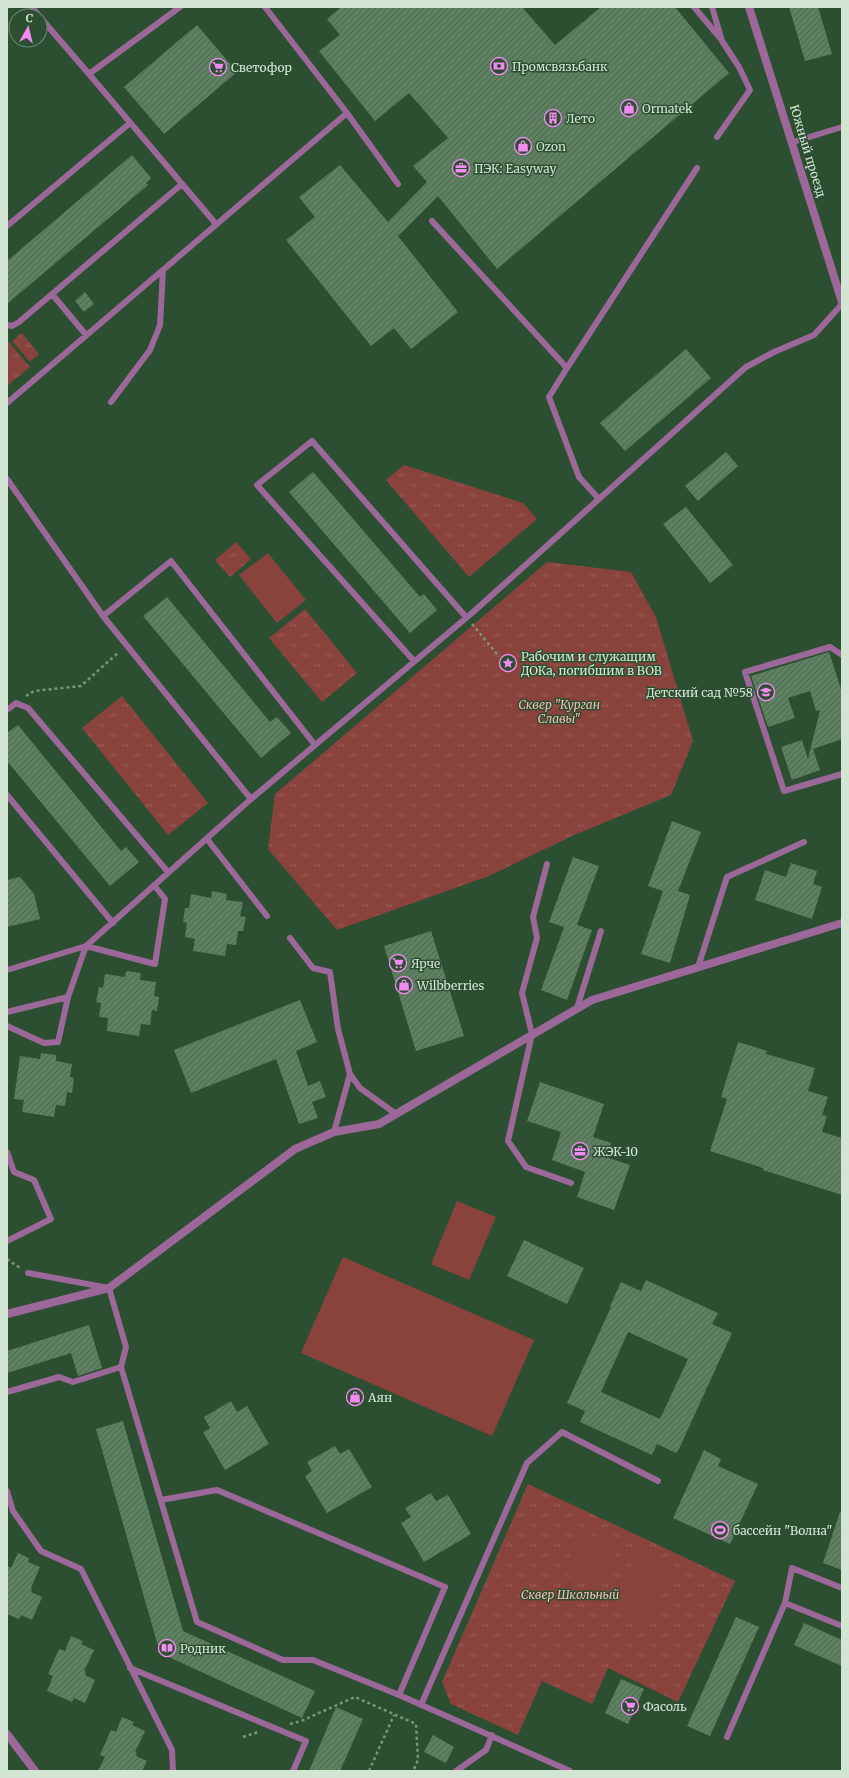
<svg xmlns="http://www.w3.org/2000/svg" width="849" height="1778" viewBox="0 0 849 1778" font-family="Merriweather,serif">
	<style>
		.park { fill: url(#park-tufts) }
		.garden { fill: #89433c }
		.building { fill: url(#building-hatch); fill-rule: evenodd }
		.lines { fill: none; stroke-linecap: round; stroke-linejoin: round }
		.path { stroke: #79957d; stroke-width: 2.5; stroke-dasharray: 3 3; stroke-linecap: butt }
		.service { stroke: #9c689a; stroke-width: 6 }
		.minor { stroke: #9c689a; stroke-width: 8 }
		.tertiary { stroke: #9c689a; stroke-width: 8 }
		.labels { text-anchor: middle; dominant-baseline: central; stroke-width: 3; stroke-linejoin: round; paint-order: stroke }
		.poi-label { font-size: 12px; fill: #d2e5d3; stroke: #2c4f31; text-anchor: start }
		.street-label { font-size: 12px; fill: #d2e5d3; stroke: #2c4f31 }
		.park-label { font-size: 12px; font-style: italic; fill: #f9bbb2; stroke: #2c4f31 }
	</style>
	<defs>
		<pattern id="park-tufts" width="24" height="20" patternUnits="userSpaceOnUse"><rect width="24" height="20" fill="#89433c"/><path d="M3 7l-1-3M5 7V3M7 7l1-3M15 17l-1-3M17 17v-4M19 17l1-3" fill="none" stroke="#995e57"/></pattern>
		<pattern id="building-hatch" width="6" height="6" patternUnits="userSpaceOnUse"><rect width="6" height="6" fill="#5c8060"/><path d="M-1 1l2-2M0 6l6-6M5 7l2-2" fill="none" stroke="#506853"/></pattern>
	</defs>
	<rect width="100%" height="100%" fill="#2c4f31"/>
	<path class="park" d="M22,333l17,21 -9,8 -18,-21z
		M7,340l23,27 -23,19z
		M404,465l119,38 14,16 -68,58 -83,-97z
		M236,542l15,17 -21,18 -15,-17z
		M547,562l84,10 25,45 37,124 -22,54 -99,41 -83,40 -152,54 -69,-81 7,-55z
		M305,609l52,64 -35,29 -53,-64z
		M122,696l86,107 -40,32 -86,-107z
		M528,1484l207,97 -57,121 -70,-34 -16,36 -50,-23 -24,54 -67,-31 -9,-22z"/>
	<path class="garden" d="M268,553l38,47 -29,23 -38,-48z
		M457,1201l39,16 -27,63 -38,-16z
		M343,1257l191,83 -42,96 -191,-83z
		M582,1531l36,17 -19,41 -36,-17z
		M638,1552l36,16 -25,57 -36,-16z"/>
	<path class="building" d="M341,7h181l33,38 46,-38h74l54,66 -232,196 -59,-73 -40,40 60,76 -47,37 -17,-21 -23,18 -85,-106 29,-23 -16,-20 41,-32 48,57 39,-40 -14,-16 35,-28 -39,-45 -34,28 -56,-70 21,-16 -13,-16z
		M789,7h29l14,47 -27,7z
		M197,25l40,47 -73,62 -40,-47z
		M132,155l19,23 -5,5 2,2 -141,119v-43z
		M85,292l9,12 -10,8 -9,-11z
		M686,349l25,29 -86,73 -25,-28z
		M726,452l12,14 -40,35 -13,-15z
		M313,472l107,125 4,-3 13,16 -27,23 -121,-141z
		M686,507l47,58 -23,18 -47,-59z
		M167,597l103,125 7,-5 14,16 -30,25 -118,-142z
		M829,652l13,40v47l-29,10 7,21 -28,10 -11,-33 21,-7 6,19 12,-49 -4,1 -6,-20 -22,7 7,20 -27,9 -17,-51z
		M18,725l103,126 5,-4 13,15 -29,24 -103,-125v-28z
		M672,821l29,11 -23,59 12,4 -20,68 -29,-9 22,-63 -15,-5z
		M573,857l26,9 -22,59 15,5 -25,70 -26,-10 23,-63 -15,-5z
		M791,863l26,8 -4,13 9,3 -10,32 -57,-19 10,-30 21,7z
		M20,877l14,17 6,25 -33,8v-47z
		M212,891l15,3 -1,6 17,2 -3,14 6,1 -3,14h-5l-2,14 -9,-1 -2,12 -32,-5 2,-12 -10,-2 2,-14 -4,-1 2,-14h4l2,-14 20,4z
		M431,931l33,105 -48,15 -32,-105z
		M126,971l15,2 -1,7 16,2 -2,14 5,1 -2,14 -5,-1 -2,15 -9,-1 -2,12 -32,-5 1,-13 -9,-1 2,-14 -5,-1 3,-15 4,1 2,-14 20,3z
		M300,1000l17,42 -21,9 12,35 12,-5 6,16 -14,5 6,16 -19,6 -23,-65 -85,34 -17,-43z
		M738,1042l29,9 -1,3 49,14 -7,23 20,6 -6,18 5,1 -5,16 20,6v57l-79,-25v-2l-53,-17 17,-52 -6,-2z
		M41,1053l15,2v6l16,3 -2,13 4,1 -2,15 -5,-1 -2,14 -9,-1 -2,12 -32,-5 2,-12 -10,-1 6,-43 20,3z
		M540,1082l64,22 -11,33 18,6 -5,14 24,8 -16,45 -37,-13 8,-25 -33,-12 9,-28 -34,-11z
		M524,1240l60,28 -17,36 -60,-28z
		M646,1280l72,33 -6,11 20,9 -53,116 -3,4 -19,-9 -5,11 -72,-33 5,-11 -18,-8 44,-96 -1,-1 11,-24 20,9zM628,1332l60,27 -28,60 -59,-27z
		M89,1325l13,43 -24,8 -7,-23 -64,20v-22z
		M231,1401l6,11 10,-6 22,38 -44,26 -22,-38 7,-4 -6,-11z
		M123,1421l60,210 132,60 -13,27 -142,-65 -64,-224z
		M335,1446l5,8 9,-5 23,38 -45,26 -22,-37 7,-5 -5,-9z
		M704,1450l17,9 -3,7 40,18 -28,60 -57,-26z
		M431,1493l5,8 12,-6 23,39 -47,28 -23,-39 10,-6 -6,-9z
		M840,1512h2v58l-19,-7z
		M18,1553l11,5 -1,4 12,5 -9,21 1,1 -1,3 11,5 -10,23 -11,-5 -2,4 -12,-5v-48l4,2z
		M736,1617l23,10 -49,109 -23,-10z
		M804,1623l38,17v26l-48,-21z
		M71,1636l12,5 -2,3 13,6 -10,21 2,1 -1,3 10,5 -10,23 -11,-5 -2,4 -25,-11 6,-15 -5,-2 11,-25 6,2z
		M621,1679l23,10 -16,35 -23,-11z
		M336,1707l27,12 -23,52h-31z
		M122,1717l12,5 -2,3 13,6 -10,21 2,1 -1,3 11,5 -5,10h-44l7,-14 -5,-2 11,-25 5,2z
		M433,1735l21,12 -8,16 -22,-11z"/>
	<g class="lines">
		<path class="path" d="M472,624l25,30
			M26,696l8,-5 47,-5 38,-34
			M7,1259l13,9
			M290,1724l11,-3 54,-24 61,27 2,36 -5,11
			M243,1737l15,-5
			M369,1771l25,-56"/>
		<path class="service" d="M32,7l7,9
			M265,7l82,106 51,71
			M694,7l26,31
			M712,7l10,34 17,26 11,23 -33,47
			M40,17l49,57 91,-67
			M89,74l127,150
			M793,142l49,-15
			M432,221l135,147 130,-200
			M7,226l123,-103
			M52,294l34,41
			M7,325l5,1 7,-4 163,-138
			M567,368l-18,29 30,80 20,22
			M111,402l39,-52 10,-25 3,-55
			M7,403l340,-290
			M7,479l96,137
			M842,655l-12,-8 -85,25 39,119 58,-17
			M414,661l-157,-176 55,-44 154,176
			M7,710l9,-7 12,5 140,164
			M7,795l106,128
			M251,799l-148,-183 68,-55 144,184
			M207,839l60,77
			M547,864l-14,53 4,21 -15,55 10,41 -24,107 18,26 45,16
			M290,938l23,30 17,4 8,57 12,45 -16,58
			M698,967l29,-90 77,-35
			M7,970l79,-24 165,-147 221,-186 274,-246 28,-15 40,-17 28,-31
			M577,1008l24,-77
			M7,1012l61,-15 18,-51 69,18 10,-65 -11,-14
			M7,1026l37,17 14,-1 10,-45
			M350,1074l10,14 36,26
			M7,1152l7,20 20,8 17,39 -44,22
			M28,1273l81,15 17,59 -5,20 76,255 86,38h30l86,35 171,76
			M7,1392l52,-15 14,5 48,-15
			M7,1491l6,20 28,40 40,18 91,181 1,21
			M161,1500l56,-10 228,97 -46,108
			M785,1603l7,-35 50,20
			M130,1668l176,73 -13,30
			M421,1705l106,-242 35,-31 96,49
			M727,1737l58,-134 57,23
			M456,1771l30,-21 6,-15"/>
		<path class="minor" d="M749,7l93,295
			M7,1314l102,-26 186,-139 39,-17 45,-8 213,-124 250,-77"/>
		<path class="tertiary" d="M7,1734l28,37"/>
	</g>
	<defs>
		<g id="bank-ring" transform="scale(0.9)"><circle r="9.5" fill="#2c4f31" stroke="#f38af1" stroke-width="1.5"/><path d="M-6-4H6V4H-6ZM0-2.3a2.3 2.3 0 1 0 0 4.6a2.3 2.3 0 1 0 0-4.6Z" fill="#f38af1"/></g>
		<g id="supermarket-ring" transform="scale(0.9)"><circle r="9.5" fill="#2c4f31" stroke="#f38af1" stroke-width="1.5"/><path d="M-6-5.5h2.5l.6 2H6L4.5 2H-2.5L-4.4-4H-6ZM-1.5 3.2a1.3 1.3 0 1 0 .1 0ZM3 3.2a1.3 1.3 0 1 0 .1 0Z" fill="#f38af1"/></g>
		<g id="shop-ring" transform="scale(0.9)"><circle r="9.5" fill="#2c4f31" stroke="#f38af1" stroke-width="1.5"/><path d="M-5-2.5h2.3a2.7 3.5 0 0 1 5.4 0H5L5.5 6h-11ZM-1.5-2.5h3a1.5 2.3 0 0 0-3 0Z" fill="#f38af1"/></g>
		<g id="building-ring" transform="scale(0.9)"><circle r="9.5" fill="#2c4f31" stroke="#f38af1" stroke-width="1.5"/><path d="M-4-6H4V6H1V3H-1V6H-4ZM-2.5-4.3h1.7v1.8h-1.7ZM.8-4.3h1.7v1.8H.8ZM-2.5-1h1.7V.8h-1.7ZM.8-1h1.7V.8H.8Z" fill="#f38af1"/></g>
		<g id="office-ring" transform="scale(0.9)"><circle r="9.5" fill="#2c4f31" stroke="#f38af1" stroke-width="1.5"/><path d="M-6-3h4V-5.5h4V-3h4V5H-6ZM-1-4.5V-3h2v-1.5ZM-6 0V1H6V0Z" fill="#f38af1"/></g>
		<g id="sight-ring" transform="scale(0.9)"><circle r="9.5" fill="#2c4f31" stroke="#f38af1" stroke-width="1.5"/><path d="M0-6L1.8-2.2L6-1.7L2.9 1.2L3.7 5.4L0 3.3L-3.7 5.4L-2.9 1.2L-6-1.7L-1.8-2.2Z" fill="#f38af1"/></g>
		<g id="school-ring" transform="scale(0.9)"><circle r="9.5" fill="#2c4f31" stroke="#f38af1" stroke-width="1.5"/><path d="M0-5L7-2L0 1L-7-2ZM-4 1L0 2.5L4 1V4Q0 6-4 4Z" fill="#f38af1"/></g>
		<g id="stadium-ring" transform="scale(0.9)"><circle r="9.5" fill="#2c4f31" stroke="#f38af1" stroke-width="1.5"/><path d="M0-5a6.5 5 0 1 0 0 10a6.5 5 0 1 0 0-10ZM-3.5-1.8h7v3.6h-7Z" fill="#f38af1"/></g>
		<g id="library-ring" transform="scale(0.9)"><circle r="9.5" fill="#2c4f31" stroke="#f38af1" stroke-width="1.5"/><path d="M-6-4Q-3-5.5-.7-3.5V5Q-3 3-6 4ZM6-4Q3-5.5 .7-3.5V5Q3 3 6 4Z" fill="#f38af1"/></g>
	</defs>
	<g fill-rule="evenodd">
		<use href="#bank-ring" x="499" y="66"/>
		<use href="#supermarket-ring" x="218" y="67"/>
		<use href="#shop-ring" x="629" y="108"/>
		<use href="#building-ring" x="553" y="118"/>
		<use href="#shop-ring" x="523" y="146"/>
		<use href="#office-ring" x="461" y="168"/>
		<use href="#sight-ring" x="508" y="663"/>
		<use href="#school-ring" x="766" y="692"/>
		<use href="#supermarket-ring" x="398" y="963"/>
		<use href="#shop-ring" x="404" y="985"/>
		<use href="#office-ring" x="580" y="1151"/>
		<use href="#shop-ring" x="355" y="1397"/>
		<use href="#stadium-ring" x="720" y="1530"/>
		<use href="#library-ring" x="167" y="1648"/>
		<use href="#supermarket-ring" x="630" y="1706"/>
	</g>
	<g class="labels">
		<g class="poi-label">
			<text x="512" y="66">Промсвязьбанк</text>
			<text x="231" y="67">Светофор</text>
			<text x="642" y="108">Ormatek</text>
			<text x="566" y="118">Лето</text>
			<text x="536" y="146">Ozon</text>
			<text x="474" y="168">ПЭК: Easyway</text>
			<text x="521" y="656">Рабочим и служащим<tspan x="521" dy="14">ДОКа, погибшим в ВОВ</tspan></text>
			<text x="753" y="692" text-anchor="end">Детский сад №58</text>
			<text x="411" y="963">Ярче</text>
			<text x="417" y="985">Wilbberries</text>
			<text x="593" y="1151">ЖЭК-10</text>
			<text x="368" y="1397">Аян</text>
			<text x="733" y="1530">бассейн "Волна"</text>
			<text x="180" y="1648">Родник</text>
			<text x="643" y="1706">Фасоль</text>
		</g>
		<g class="street-label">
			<text transform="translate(808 151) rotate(73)">Южный проезд</text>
		</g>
		<g class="park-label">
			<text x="559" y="704">Сквер "Курган<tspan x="559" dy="14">Славы"</tspan></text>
			<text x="570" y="1594">Сквер Школьный</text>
		</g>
	</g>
	<rect width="849" height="1778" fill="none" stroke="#d2e5d3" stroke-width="16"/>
	<g transform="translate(28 28) rotate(8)"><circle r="19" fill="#2c4f31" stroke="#6e8b72"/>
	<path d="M0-3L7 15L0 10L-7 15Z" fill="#f38af1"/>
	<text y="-6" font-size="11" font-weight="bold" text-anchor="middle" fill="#d2e5d3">С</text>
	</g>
</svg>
